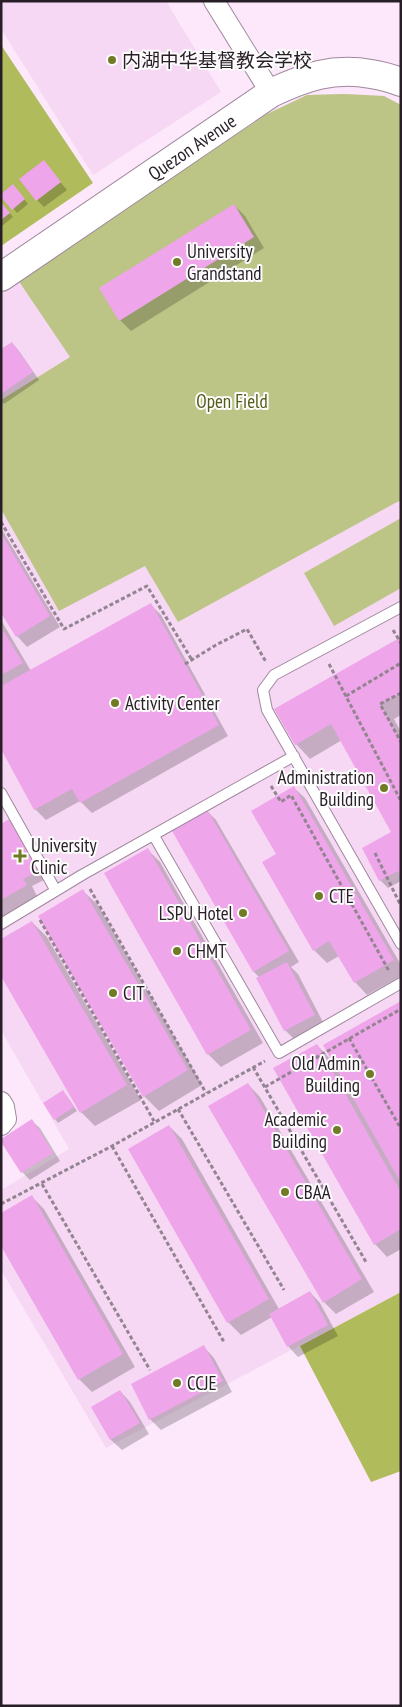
<svg xmlns="http://www.w3.org/2000/svg" width="402" height="1707" viewBox="0 0 402 1707" font-family="'PT Sans Narrow','Noto Sans SC',sans-serif">
	<style>
		.built { fill: #f7d8f4 }
		.green { fill: #bcc586 }
		.forest { fill: #b0bb5b }
		.shadow { fill: #0003 }
		.building { fill: #eea5e9 }
		.lines { fill: none; stroke-linecap: round; stroke-linejoin: round }
		.lane-casing { stroke: #9f889d; stroke-width: 12 }
		.street-casing { stroke: #9f889d; stroke-width: 22 }
		.secondary-casing { stroke: #9f889d; stroke-width: 30 }
		.path { stroke: #938491; stroke-width: 3; stroke-dasharray: 4 2.5; stroke-linecap: butt }
		.lane { stroke: #fff; stroke-width: 10 }
		.street { stroke: #fff; stroke-width: 20 }
		.secondary { stroke: #fff; stroke-width: 28 }
		.poi-dot { fill: #717a25; stroke: #fcfcfc; stroke-width: 2 }
		.labels { text-anchor: middle; dominant-baseline: central; stroke-width: 4; stroke-linejoin: round; paint-order: stroke }
		.poi-label { font-size: 19px; fill: #281e27; stroke: #fcfcfc; text-anchor: start }
		.street-label { font-size: 19px; fill: #281e27; stroke: #fcfcfc }
		.park-label { font-size: 19px; fill: #555c16; stroke: #fcfcfc }
	</style>
	<rect width="100%" height="100%" fill="#fce8fa"/>
	<path class="built" d="M1,1h165l55,91 -128,83 -92,-146z
		M345,94l39,2 17,9v1187l-295,156 -105,-178v-80l68,-41 -68,-119v-739l266,-177 40,-19z"/>
	<path class="green" d="M345,94l39,2 17,9v396l-4,1 -219,120 -33,-56 -86,45 -58,-102v-109l69,-43 -52,-77 249,-166 40,-19z
		M401,518v70l-67,38 -30,-53z"/>
	<path class="forest" d="M1,45l92,138 -92,63z
		M401,1292v179l-30,11 -71,-136z"/>
	<path class="shadow" d="M44,162l23,28 -23,17 -7,-7z
		M17,190l11,14 -11,9 -15,-18z
		M1,203l12,14 -11,9 -1,-1z
		M234,205l11,11 19,32 -133,83 -11,-11 -20,-31z
		M12,343l7,8 20,29 -35,24 -3,-3v-51z
		M1,528l59,99 -33,20 -10,-11 -16,-26z
		M150,604l11,11 67,121 -136,77 -12,-12 -34,19 -11,-11 -34,-63v-126l30,51z
		M401,639v76l-7,4 7,13v149l-13,7 -8,-8 13,-48 -51,-92 -32,19 -14,-15z
		M294,788l11,10 96,167v11l-34,19 -12,-13 -16,-26 -12,7 -13,-13 -36,-96z
		M208,812l8,8 83,142 -8,5 7,7 27,52 -29,15 -11,-11 -27,-52 1,-1 -5,-5 -80,-140z
		M10,820l36,59 -14,7 6,12 -37,21v-94z
		M148,850l12,12 103,181 -42,24 -13,-13z
		M83,891l15,14 104,180 -43,26 -15,-15z
		M32,922l15,15 94,163 -46,26 -14,-14z
		M401,1002v247l-14,8 -12,-13 -58,-199 15,16z
		M248,1084l12,13 114,195 -38,22 -12,-12z
		M67,1096l10,15 -19,12 -3,-4z
		M32,1121l8,7 20,33 -30,19 -8,-8 -21,-32z
		M169,1126l13,13 97,170 31,-17 10,11 18,33 -40,21 -10,-11 -16,-29 -31,18 -13,-13 -99,-173z
		M32,1197l12,12 91,158 -43,25 -13,-13z
		M204,1347l10,11 18,34 -71,38 -11,-11z
		M120,1391l10,11 19,32 -27,16 -11,-10 -18,-33z"/>
	<path class="building" d="M44,160l17,22 -25,19 -17,-22z
		M13,184l12,15 -13,11 -11,-13v-3z
		M1,202l9,11 -9,7z
		M234,204l20,33 -135,84 -20,-33z
		M12,342l21,30 -32,22v-45z
		M1,533l49,83 -34,21 -15,-24z
		M151,603l68,122 -139,78 -8,-14 -38,21 -33,-61v-63z
		M1,627l22,36 -22,12z
		M401,637v56l-21,11 21,38v135l-3,-6 -19,10 -17,-33 29,-16 -60,-108 -36,21 -21,-36z
		M294,786l100,174 -40,23 -25,-42 -16,10 -51,-89 14,-8 -25,-43z
		M208,811l81,140 -36,21 -81,-141z
		M11,818l28,53 -16,8 4,6 -26,15v-76z
		M148,848l103,182 -44,25 -103,-182z
		M83,889l105,181 -45,27 -105,-181z
		M32,921l95,164 -47,28 -79,-137v-37z
		M287,962l28,53 -31,16 -28,-53z
		M401,1001v182l-78,-138z
		M317,1044l84,148v37l-27,16 -101,-177z
		M248,1083l114,196 -39,24 -115,-197z
		M63,1090l11,17 -20,13 -11,-17z
		M32,1119l21,34 -32,20 -20,-31v-3z
		M169,1125l100,174 -42,24 -99,-174z
		M32,1195l91,159 -45,26 -77,-134v-33z
		M310,1291l18,34 -41,22 -18,-33z
		M204,1345l19,36 -74,39 -18,-36z
		M120,1390l20,33 -30,17 -19,-33z"/>
	<g class="lines">
		<g class="lane-casing">
			<path id="lane" d="M401,607l-127,68 -11,15 4,20 134,234
				M1,793l55,98
				M154,836l125,217 122,-70
				M1,924l81,-49 212,-119"/>
		</g>
		<g class="street-casing">
			<path id="street" d="M214,1l57,92
				M1,1102l3,5 2,12 -5,6"/>
		</g>
		<g class="secondary-casing">
			<g id="secondary">
				<path id="s1" d="M1,277l270,-184c34,-16 62,-26 100,-19 11,2 20,4 30,8"/>
			</g>
		</g>
		<path class="path" d="M1,522l63,107 83,-43 45,74
			M393,630l8,13
			M185,664l31,-19 31,-16 19,33
			M329,664l72,137
			M401,693l-21,11 21,38
			M346,696l55,-33
			M271,786l10,16 10,-7 98,176
			M375,853l25,51
			M90,889l116,204
			M40,920l114,201
			M349,1038l52,91
			M253,1067l113,195
			M265,1087l136,-78
			M178,1109l106,181
			M112,1146l112,196
			M42,1184l108,186
			M1,1204l111,-58 153,-85"/>
		<use href="#lane" class="lane"/>
		<use href="#street" class="street"/>
		<use href="#secondary" class="secondary"/>
	</g>
	<g class="poi-dot">
		<circle cx="112" cy="60" r="5"/>
		<circle cx="177" cy="262" r="5"/>
		<circle cx="115" cy="703" r="5"/>
		<circle cx="384" cy="788" r="5"/>
		<path d="M17.5 848.5h5v5h5v5h-5v5h-5v-5h-5v-5h5z"/>
		<circle cx="319" cy="896" r="5"/>
		<circle cx="243" cy="913" r="5"/>
		<circle cx="177" cy="951" r="5"/>
		<circle cx="113" cy="993" r="5"/>
		<circle cx="370" cy="1074" r="5"/>
		<circle cx="337" cy="1130" r="5"/>
		<circle cx="285" cy="1192" r="5"/>
		<circle cx="177" cy="1383" r="5"/>
	</g>
	<g class="labels">
		<g class="poi-label">
			<text x="122" y="60">内湖中华基督教会学校</text>
			<text x="187" y="251">University<tspan x="187" dy="22">Grandstand</tspan></text>
			<text x="125" y="703">Activity Center</text>
			<text x="374" y="777" text-anchor="end">Administration<tspan x="374" dy="22">Building</tspan></text>
			<text x="31" y="845">University<tspan x="31" dy="22">Clinic</tspan></text>
			<text x="329" y="896">CTE</text>
			<text x="233" y="913" text-anchor="end">LSPU Hotel</text>
			<text x="187" y="951">CHMT</text>
			<text x="123" y="993">CIT</text>
			<text x="360" y="1063" text-anchor="end">Old Admin<tspan x="360" dy="22">Building</tspan></text>
			<text x="327" y="1119" text-anchor="end">Academic<tspan x="327" dy="22">Building</tspan></text>
			<text x="295" y="1192">CBAA</text>
			<text x="187" y="1383">CCJE</text>
		</g>
		<g class="street-label">
			<text stroke="none"><textPath href="#s1" startOffset="231">Quezon Avenue</textPath></text>
		</g>
		<g class="park-label">
			<text x="232" y="401">Open Field</text>
		</g>
	</g>
	<rect width="402" height="1707" fill="none" stroke="#281e27" stroke-width="5"/>
</svg>
